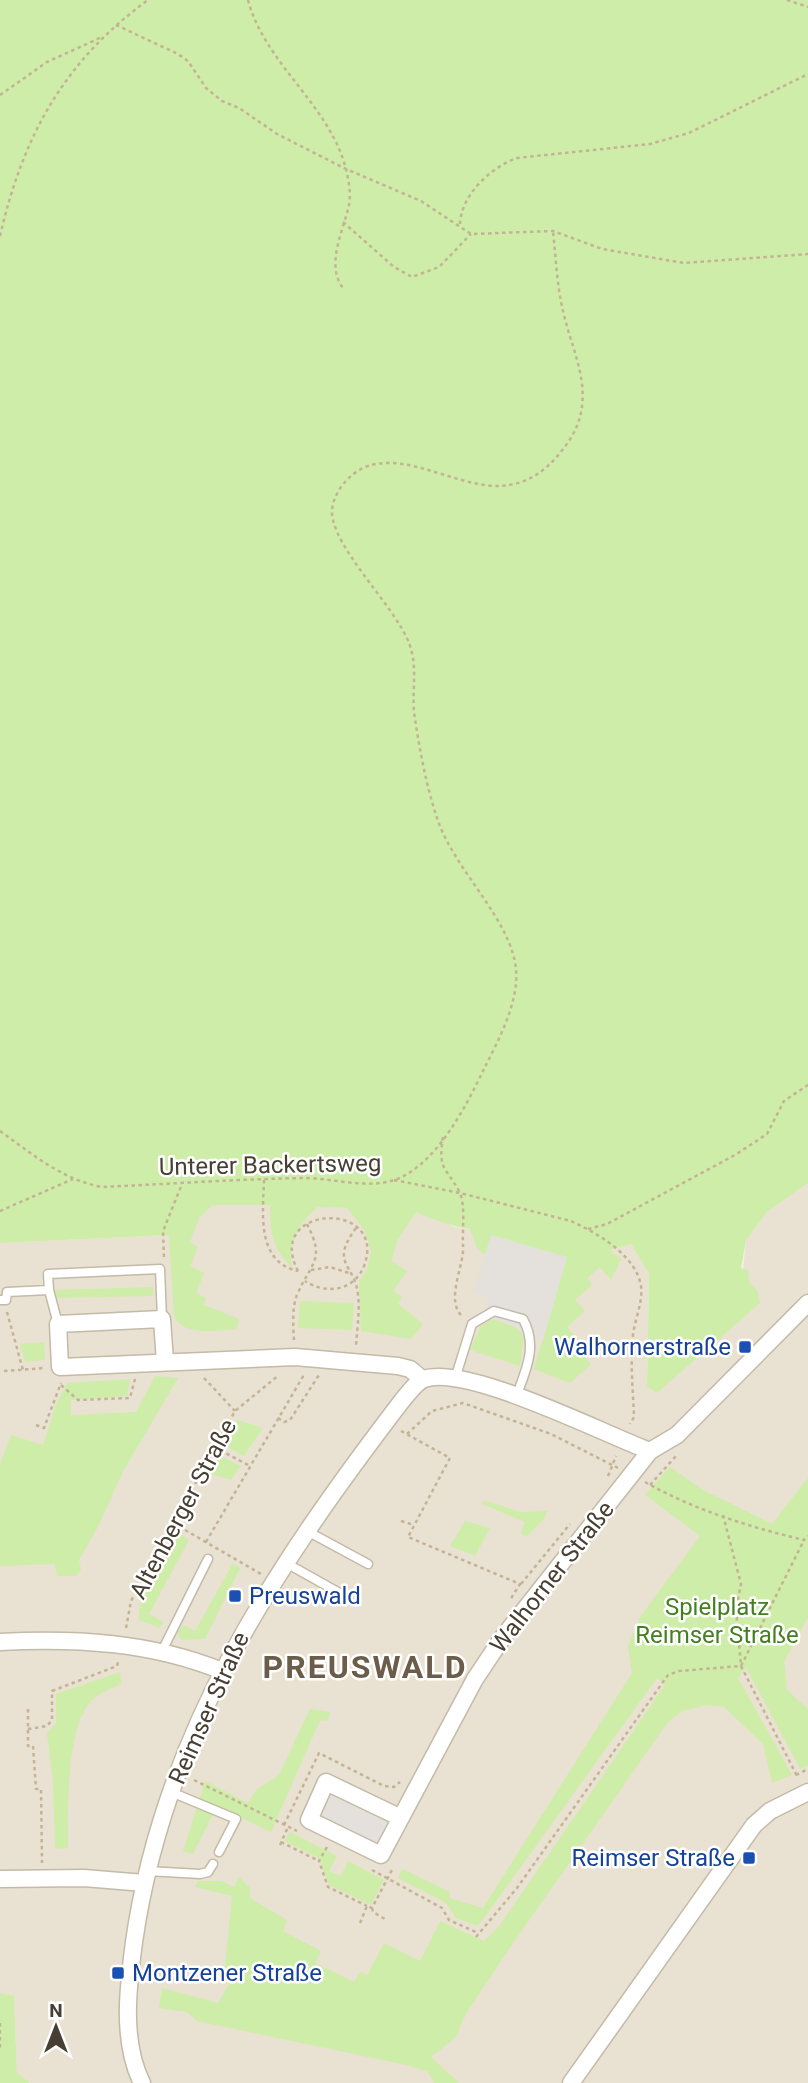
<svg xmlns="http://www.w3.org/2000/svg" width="808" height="2083" viewBox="0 0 808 2083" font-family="Roboto,sans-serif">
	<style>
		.residential { fill: #e9e1d1 }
		.green { fill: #ceeda8 }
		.parking { fill: #e4e1dd }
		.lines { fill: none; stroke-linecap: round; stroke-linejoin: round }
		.lane-casing { stroke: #c3baa8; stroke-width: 11 }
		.street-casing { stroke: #c3baa8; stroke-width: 19 }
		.path { stroke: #c4b395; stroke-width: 2.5; stroke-dasharray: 3.5 3.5; stroke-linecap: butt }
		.lane { stroke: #fff; stroke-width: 8 }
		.street { stroke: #fff; stroke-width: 16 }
		.transit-dot { fill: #1a4fb4; stroke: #fff; stroke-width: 2.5 }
		.labels { text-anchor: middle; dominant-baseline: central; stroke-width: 5; stroke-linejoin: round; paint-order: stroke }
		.street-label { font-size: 24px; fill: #473f33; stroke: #fff }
		.transit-label { font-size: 24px; fill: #164399; stroke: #fff; text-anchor: end }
		.park-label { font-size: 24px; fill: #447f20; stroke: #fff }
		.district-label { font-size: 32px; font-weight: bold; letter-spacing: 2px; fill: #6b5d49; stroke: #fff }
	</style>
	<rect width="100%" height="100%" fill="#f4efe4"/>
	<path class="residential" d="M808,1183v900h-778l-13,-9 -3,-78 -14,-3v-750l169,-8 30,-17 14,-13 58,-1 145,8 24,7 14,8 155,23 22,-6 18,30 -2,113 10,6 81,-71 8,-82 21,-28z"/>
	<path class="green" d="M0,0h808v1183l-41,29 -21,28 -5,28 7,2 1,13 8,7 3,13 -103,90 -10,-6 2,-113 -18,-30 -21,6 11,9 -10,21 -11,-13 -13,11 5,7 -17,15 10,11 -18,16 7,8 -6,5 23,24 -21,19 -36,-14 33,-112 -76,-21 -6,19 -8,-7 -7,-19c-17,-2 -38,-10 -54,-17l-18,27 -7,22 16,10 -14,20 9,6 -4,7 25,20 -12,15 -50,-8 -2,-50 8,-11 4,-18 -6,-21 -18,-23 -30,-1c-18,19 -30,33 -25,60 -20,-17 -22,-37 -22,-62h-57l-14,13 -9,24 8,5 -8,19 14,7 -8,20 10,5 -2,7 35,14 -2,10c-22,1 -51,8 -63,-12l-5,-82 -169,8z
		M153,1287v9l-97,2 -1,-8z
		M300,1301l54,2 -2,27 -54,-2z
		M491,1320c15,0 25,4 33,17l-4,29 -50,-16 11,-24z
		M44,1342l1,18 -20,2 -5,-18z
		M155,1376l23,2 -56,95 -23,52 -20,35 2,9 -5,7h-19l-2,-12 -55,2v-101l11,-30 32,10 13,-40 11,-22 63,-4 -3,17 -56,4v15l65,-3z
		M237,1420l26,8 -19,28 -22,-12z
		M215,1453l25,13 -9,14 -25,-8z
		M670,1467l33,23 69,34 36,-46v139l-24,45 3,28 21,19v56l-8,4 -54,-102 -8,11 54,97 -20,8 -9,-39 -39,-37 -18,-2 -24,6 -14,11 -159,227 -42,63 -12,26 -24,19 28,26h-25l-6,-11 -17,-6 -214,-45 -10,-9 -28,-4 3,-20 56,15 14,-24 -8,-4 8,-79 -37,-9 3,-6h23l13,6 5,-10 11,11v10l37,22 -4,11 38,20 -6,12 39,19 6,-10 7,3 17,-32 36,18 20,-40 44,20 16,-16 165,-240 -8,-7 -179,248 -22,-8 -10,-15 -48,-25 4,-9 48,23 -1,6 34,10 149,-235 -4,-27 12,-29 60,-81 -55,-41z
		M486,1501l35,11 26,-1 -3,8 -18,18 -5,-4 4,-11 -45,-19z
		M465,1521l25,7 -15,28 -25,-10z
		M175,1531l14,9 -40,74 14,8 -3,6 -21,-8v-12z
		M233,1563l7,5 -35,71 -23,1 -5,-7 6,-8 12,6z
		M120,1672l1,12c-9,4 -22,9 -29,16 -27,28 -24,111 -24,148l-13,1 -2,-66 -6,-50 9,-10v-29z
		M310,1709l20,3 -3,9 -7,-1 -49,112 -54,-26 -24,48 -10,-3 22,-70 43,22 8,-13 23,-15z
		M290,1832l47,24 -8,15 12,5 7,-15 36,19 -13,25 -42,-20 -10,-27 -34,-17z
		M0,1993l14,3 3,77 13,10h-30z"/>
	<path class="parking" d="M491,1235l76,22 -24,83 -19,-3 -6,-9 -35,-13 6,-19 -15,-5z
		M326,1782l73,35 -18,38 -72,-35z"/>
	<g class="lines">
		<g class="lane-casing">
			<path id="lane" d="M0,1300h6l1,-8 42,-2
				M58,1324l-9,-34 -1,-16 112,-5 2,50
				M455,1379l17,-55 22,-13 29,8c15,27 3,51 -7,78
				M307,1531l61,33
				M286,1563l59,33
				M162,1651l46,-92
				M171,1792l65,27 -17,33
				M147,1871l53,3 8,-2 5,-8"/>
		</g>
		<g class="street-casing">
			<path id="street" d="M165,1362l-3,-43 -104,5 2,43 235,-10 103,9 12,3 12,10
				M0,1642c75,-4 151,0 222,29
				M399,1817l-73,-35 -17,38 72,35 94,-176 28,-42 147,-186
				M0,1879l84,-1 60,5
				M142,2083c-21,-42 -14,-96 -8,-141 30,-210 141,-375 267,-540 6,-7 15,-20 23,-23 43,-15 180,55 226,72l27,-16 131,-132
				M571,2083l183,-258 16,-14 38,-19"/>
		</g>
		<path class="path" d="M248,0c17,65 84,106 99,173 2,10 4,21 2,32 -5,24 -24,60 -6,83
			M787,0l21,7
			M116,25l62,29 10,7 18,27 16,13 17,7 38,26 69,35 75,32 50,33 82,-3 49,18 82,14 124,-9
			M0,95l47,-33 55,-25
			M343,222l51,45 18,10 27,-10 32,-33
			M460,224c1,-29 31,-57 57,-66l133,-14 39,-11 119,-59
			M0,236c23,-100 64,-175 148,-236
			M0,1131c32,23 63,49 102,56 67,-3 135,-8 202,-9 29,0 65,12 93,1 40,-16 68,-71 86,-108 15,-30 36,-68 33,-102 -5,-50 -62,-99 -79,-151 -11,-33 -18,-71 -23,-106 -2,-24 4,-46 -5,-69 -14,-37 -79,-98 -77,-133 1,-10 6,-20 13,-28 40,-46 106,6 155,4 24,-1 44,-13 59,-32 12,-14 21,-29 23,-48 4,-31 -11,-61 -18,-91 -7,-27 -8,-56 -11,-84
			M443,1137c-5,33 2,29 16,54 7,13 3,39 4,54 2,20 -19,56 0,72
			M264,1180c-1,33 -8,82 34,91
			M394,1180l66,13 111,28c26,12 65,34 70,65 2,17 -6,32 -8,49 -3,26 0,55 1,82l-4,7
			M0,1211l73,-32
			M356,1228c-27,37 -1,35 2,67 2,16 -1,35 -2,51
			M588,1229l19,-5 128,-69 32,-21 17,-33 24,-16
			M164,1257l-1,-26 19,-47
			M311,1270l19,-3 19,6
			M298,1271c-35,-67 91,-72 66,-5 -10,25 -38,29 -59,15
			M7,1312l16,58
			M294,1340c-1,-14 -2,-33 3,-45 14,-33 29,-34 10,-71
			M4,1371l40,-3
			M204,1378l31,33
			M61,1385l17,15 52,-2 5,-19
			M278,1418l6,4 6,-2 29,-45
			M36,1425l8,3 17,-45
			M401,1431l49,27 -42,79 112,47 -10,16
			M407,1434l25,-23 31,-8 88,31 67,34
			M214,1447l36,19
			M608,1476l8,-20
			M645,1482c49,28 105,45 159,58l4,-4
			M650,1485l26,-29
			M723,1515l18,69 -5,25 5,57 57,112
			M401,1521l13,4
			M173,1523l88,51
			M206,1542l99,-169
			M521,1584l49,-60
			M126,1628l5,-27 104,-190 44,-36
			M28,1709v37h5l3,43h5l1,74
			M28,1729l19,-3 5,-6v-29l65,-25 1,-4
			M796,1775l12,-6
			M194,1780l103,51
			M284,1825l35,-72 65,33 10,1 6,-5
			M281,1842l38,19
			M280,1845l8,-18
			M327,1847l-8,14 9,26 39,19
			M372,1870l70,38 7,12 29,13
			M372,1908l1,4 12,7
			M360,1923l7,-17 5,2 21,-40
			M476,1937l41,-49 151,-213 11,-4 62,-5 63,-126
			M0,2023v26"/>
		<use href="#lane" class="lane"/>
		<use href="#street" class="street"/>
	</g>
	<g class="transit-dot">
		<rect x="738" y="1340" width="14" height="14" rx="3.5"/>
		<rect x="228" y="1589" width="14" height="14" rx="3.5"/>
		<rect x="742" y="1851" width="14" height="14" rx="3.5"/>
		<rect x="111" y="1966" width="14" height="14" rx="3.5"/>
	</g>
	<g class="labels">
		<g class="street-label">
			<text transform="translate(270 1165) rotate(-1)">Unterer Backertsweg</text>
			<text transform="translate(183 1509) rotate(-62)">Altenberger Straße</text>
			<text transform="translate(552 1577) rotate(-52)">Walhorner Straße</text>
			<text transform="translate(209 1708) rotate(-66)">Reimser Straße</text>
		</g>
		<g class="transit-label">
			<text x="731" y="1347">Walhornerstraße</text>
			<text x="249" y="1596" text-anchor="start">Preuswald</text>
			<text x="735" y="1858">Reimser Straße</text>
			<text x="132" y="1973" text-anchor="start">Montzener Straße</text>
		</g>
		<g class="park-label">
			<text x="717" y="1607">Spielplatz<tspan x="717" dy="28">Reimser Straße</tspan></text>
		</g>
		<g class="district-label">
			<text x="365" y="1667">PREUSWALD</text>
		</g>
	</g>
	<g transform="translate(56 2027)" stroke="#ffffff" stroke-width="5" paint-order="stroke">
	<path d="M0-5L12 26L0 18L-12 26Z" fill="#473f33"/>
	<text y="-10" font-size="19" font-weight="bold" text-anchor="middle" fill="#473f33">N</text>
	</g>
</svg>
